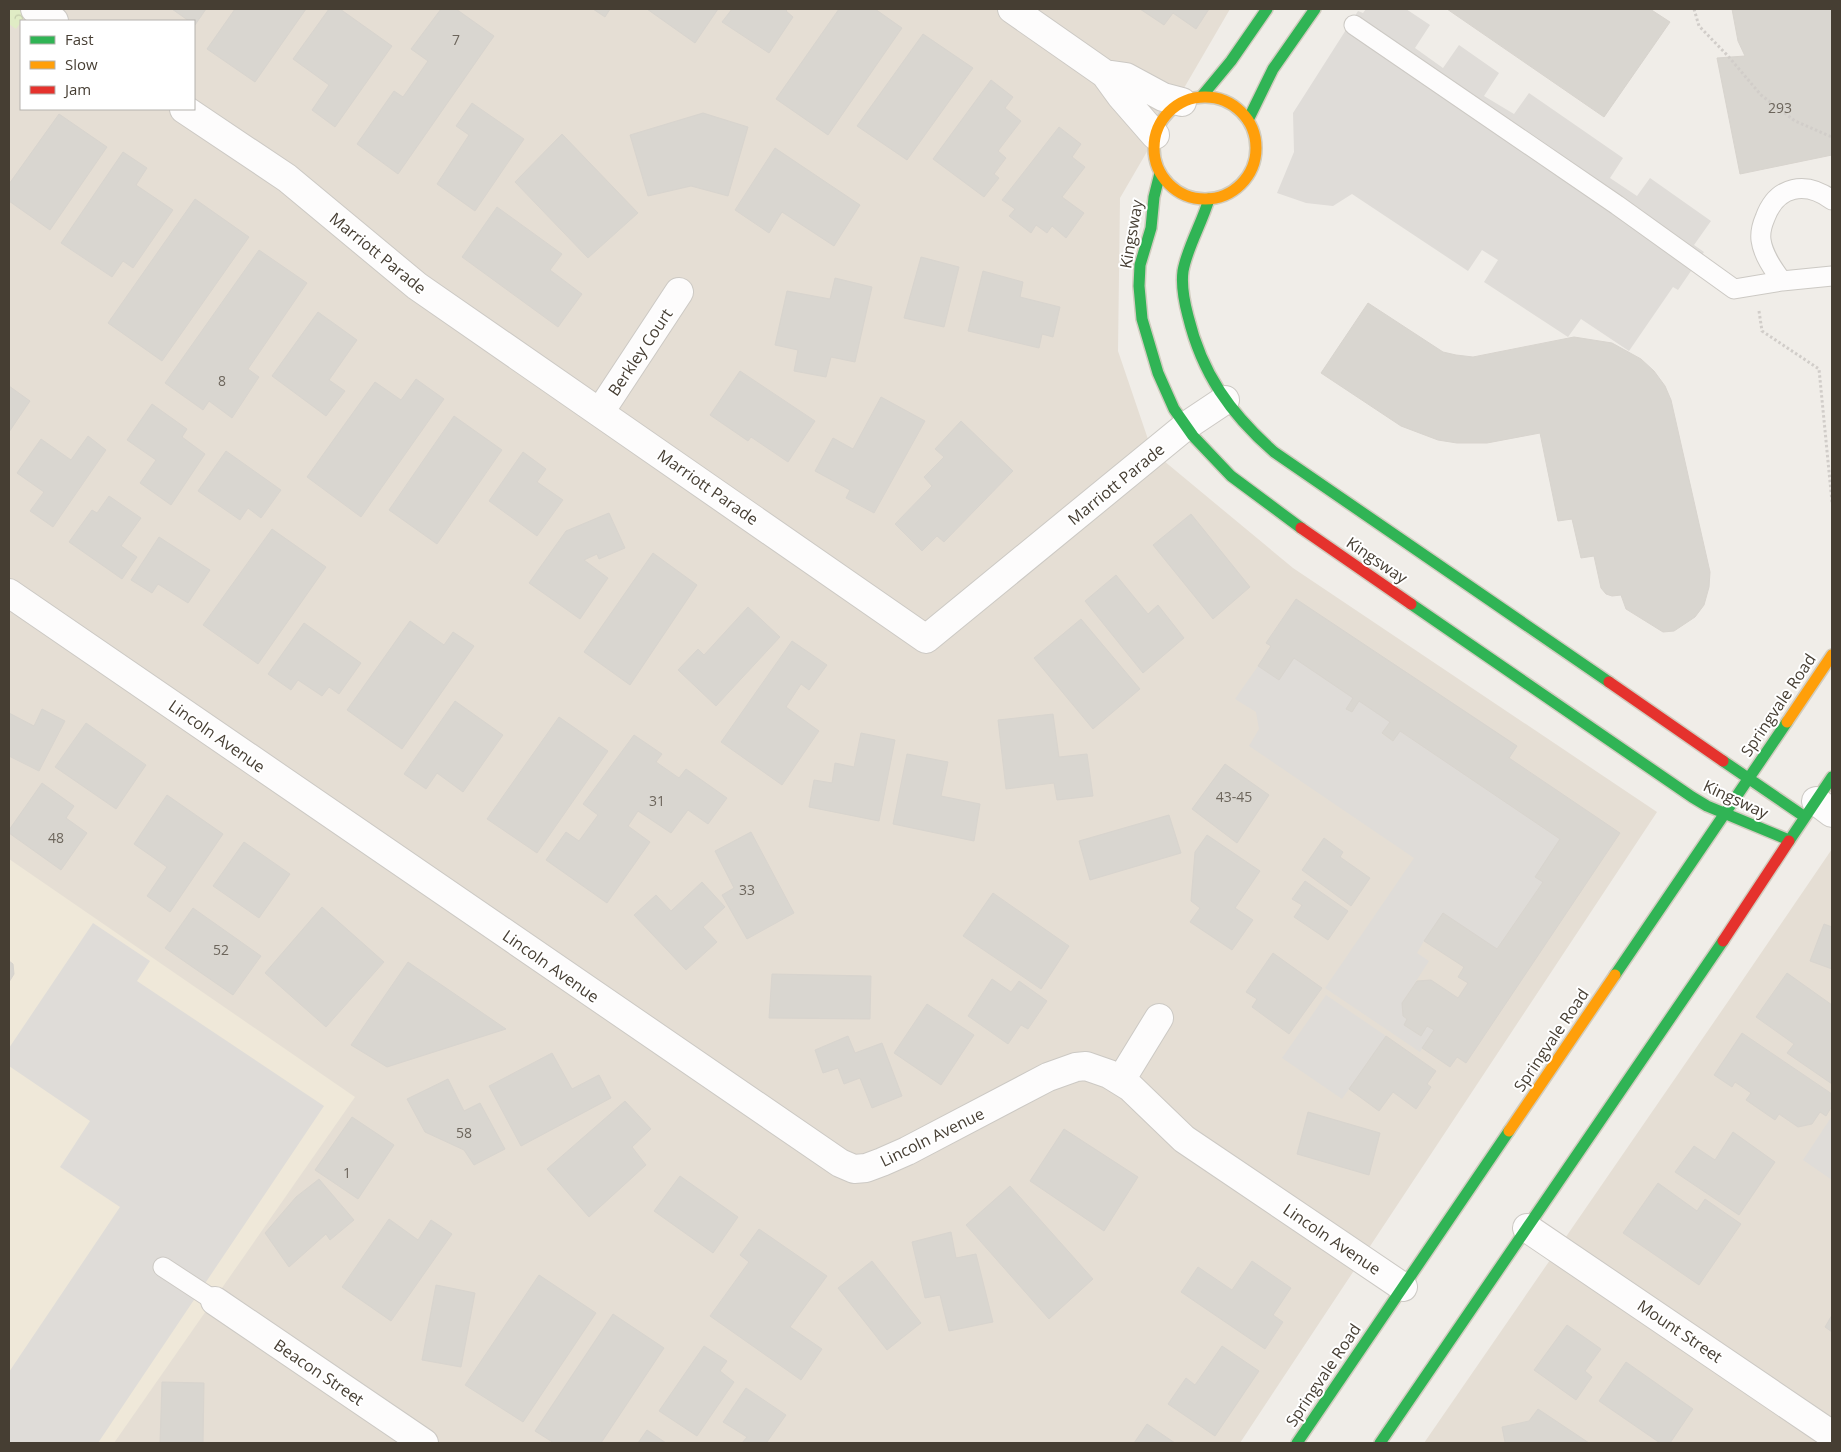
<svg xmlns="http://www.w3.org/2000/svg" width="1841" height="1452" viewBox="0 0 1841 1452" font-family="'Open Sans',sans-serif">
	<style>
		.residential { fill: #e5ded4; fill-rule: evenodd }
		.education { fill: #efe8d9 }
		.park { fill: url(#park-crowns) }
		.parking { fill: #dfdcd8 }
		.building { fill: #d9d6d0; stroke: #d8d4ce }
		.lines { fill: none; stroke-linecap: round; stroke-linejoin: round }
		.lane-casing { stroke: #ccc9c4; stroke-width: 21 }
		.street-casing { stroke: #ccc9c4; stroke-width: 30 }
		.fast-casing { stroke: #d1ccbf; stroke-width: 14 }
		.slow-casing { stroke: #d1ccbf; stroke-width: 14 }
		.jam-casing { stroke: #d1ccbf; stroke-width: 14 }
		.path { stroke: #d1cdc9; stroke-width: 3; stroke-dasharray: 2.5 2.5; stroke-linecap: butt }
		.lane { stroke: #fdfcfc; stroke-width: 19 }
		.street { stroke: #fdfcfc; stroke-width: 28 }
		.fast { stroke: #30b455; stroke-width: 11 }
		.slow { stroke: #ff9f0a; stroke-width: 11 }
		.jam { stroke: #e5322d; stroke-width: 11 }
		.labels { text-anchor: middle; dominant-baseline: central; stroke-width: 4; stroke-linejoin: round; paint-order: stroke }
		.number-label { font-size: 14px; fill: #6c655b }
		.street-label { font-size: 16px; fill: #463e33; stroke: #fff }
	</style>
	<defs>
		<pattern id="park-crowns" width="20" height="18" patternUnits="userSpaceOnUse" patternTransform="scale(1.25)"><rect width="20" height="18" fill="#e0ecc5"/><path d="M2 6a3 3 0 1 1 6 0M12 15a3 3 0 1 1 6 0" fill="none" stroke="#c2cbaa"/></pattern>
	</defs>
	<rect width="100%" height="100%" fill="#f0ede8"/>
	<path class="residential" d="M9,9h1221l-110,189 -2,153 34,100 141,117 364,244 -417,631h-1231zM21,21h173v88h-173z
		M1832,849v594h-408l303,-440z"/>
	<path class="education" d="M9,859l346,238 -241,346h-105z"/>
	<path class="park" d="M9,9h21l-14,20 -7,-5z"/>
	<path class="parking" d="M1366,9h40l24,16 -15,23 28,20 16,-23 40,28 -15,23 30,18 15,-21 94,65 -13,20 27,18 13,-18 61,43 -17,24 10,7 -26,38 -5,-3 -44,64 -48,-32 -13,18 -84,-55 14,-22 -16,-10 -14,21 -116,-77 -19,12 -27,-3 -29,-10 17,-41 -1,-39 65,-102 5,2z
		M1294,658l59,40 -7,11 6,3 7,-11 31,21 -8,12 11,7 7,-10 160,108 -25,38 8,5 -46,67 -54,-36 -19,28 -7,12 12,8 -27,42 1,13 4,3 -3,6 16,11 7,-10 7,4 -14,22 -95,-64 89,-130 -165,-112 10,-17 -3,-17 -21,-13 23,-33z
		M93,923l57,38 -13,20 187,125 -226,337h-89v-71l111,-165 -60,-40 30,-46 -81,-55v-18z
		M1326,995l60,41 -44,63 -60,-41z
		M1832,1116v64l-29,-20z"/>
	<path class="building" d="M172,9h34l-11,16 -1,-4h-5z
		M235,9h71l-51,73 -48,-33z
		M329,9h11l52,37 -57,81 -23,-17 17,-25 -36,-26z
		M441,9h15l38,27 -96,138 -41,-30 37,-53 9,6 25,-36 -17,-12z
		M593,9h17l-5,8z
		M647,9h71l-23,34z
		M732,9h56l-2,2 7,6 -24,36 -47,-31z
		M839,9h36l27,19 -74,107 -52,-36z
		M1140,9h69l-13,20 -23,-16 -9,12z
		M1447,9h203l20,13 -66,95z
		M1732,9h100v146l-92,19 -23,-116 28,-2 -7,-15z
		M923,34l50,34 -66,92 -50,-34z
		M991,80l22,17 -8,11 16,13 -23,30 8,7 -12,16 5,4 -15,19 -51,-38z
		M472,103l52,36 -49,72 -38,-27 32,-49 -13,-9z
		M703,113l45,14 -20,69 -37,-10 -43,10 -18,-61z
		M59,114l48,33 -57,83 -41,-29v-17z
		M1059,127l22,17 -9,13 13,10 -23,30 22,16 -18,25 -14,-12 -5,7 -11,-8 -5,8 -22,-17 6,-7 -13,-9z
		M562,134l76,79 -50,45 -73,-76z
		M775,148l85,57 -26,41 -52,-34 -13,21 -34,-23z
		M123,152l24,16 -11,17 37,25 -40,58 -10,-7 -11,16 -51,-34z
		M195,199l54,38 -87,124 -54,-38z
		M497,207l65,47 -12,16 32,24 -24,33 -96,-70z
		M259,250l48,33 -59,86 11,8 -27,41 -23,-17 -6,9 -38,-27z
		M921,257l38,10 -15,60 -40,-9z
		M983,271l40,11 -3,15 40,10 -7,30 -11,-3 -3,14 -71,-17z
		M835,278l37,9 -17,75 -24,-5 -5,20 -32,-6 4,-21 -23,-5 12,-54 43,8z
		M1368,303l75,49 13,3 17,2 101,-20 38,6 29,16 13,12 11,15 6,14 39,172 -1,15 -5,18 -9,12 -21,14 -11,1 -37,-23 -5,-14 -9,1 -6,-2 -5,-6 -7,-32 -13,2 -9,-39 -14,2 -18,-88 -53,10h-30l-19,-3 -37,-14 -80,-53z
		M318,312l39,28 -28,40 16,11 -19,25 -54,-40z
		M740,371l75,50 -27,41 -37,-25 -3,4 -38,-26z
		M416,379l28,20 -83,118 -54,-40 68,-95 26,18z
		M9,386l21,15 -21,31z
		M881,397l44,24 -51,92 -28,-15 4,-8 -35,-19 18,-33 20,11z
		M152,404l35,25 -5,8 23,17 -34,51 -31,-22 16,-23 -29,-20z
		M454,416l48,34 -65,94 -48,-34z
		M961,421l52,50 -69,71 -7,-6 -15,15 -27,-27 37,-38 -8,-9 20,-20 -9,-8z
		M88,436l18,14 -53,77 -23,-16 14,-19 -27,-19 24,-34 30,21z
		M226,451l55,39 -20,28 -13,-10 -8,12 -42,-29z
		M523,452l23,17 -9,13 26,18 -26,36 -48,-35z
		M109,496l32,22 -20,28 16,11 -15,22 -53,-37 23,-32 5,3z
		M609,513l16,35 -26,11 -2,-5 -13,6 24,18 -28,41 -51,-36 37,-52z
		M1191,514l59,73 -37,32 -60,-74z
		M272,529l54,38 -68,97 -55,-39z
		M159,537l51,33 -22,33 -30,-19 -6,9 -21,-13z
		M653,553l44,32 -67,100 -46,-33z
		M1116,575l32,39 10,-9 26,33 -41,35 -58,-72z
		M1296,599l221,147 -8,12 111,75 -154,230 -9,-6 -7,10 -28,-19 12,-18 -7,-4 -6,10 -17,-11 3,-6 -4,-3 -1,-13 15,-22 14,-1 27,18 10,-15 -10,-6 6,-10 -40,-26 19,-28 54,36 46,-67 -8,-5 25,-38 -160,-108 -7,10 -11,-8 8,-11 -31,-21 -7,11 -6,-3 7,-11 -59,-40 -15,22 -21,-14 13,-20 -5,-3z
		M748,607l32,30 -64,69 -38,-36 20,-21 6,6z
		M1081,619l59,70 -47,40 -59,-71z
		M410,621l34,24 9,-13 21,14 -72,103 -55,-39z
		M304,623l57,40 -22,31 -10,-7 -7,9 -24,-16 -7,10 -23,-16z
		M792,641l35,24 -18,25 -8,-6 -15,23 33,24 -37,54 -61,-43z
		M455,701l48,34 -40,57 -26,-19 -11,16 -22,-15z
		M42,709l23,12 -26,50 -30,-15v-43l25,13z
		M1053,714l6,43 28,-3 6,42 -36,4 -3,-17 -48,6 -8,-69z
		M559,717l49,34 -71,102 -50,-34z
		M86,723l60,42 -30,44 -61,-42z
		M861,733l34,7 -16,81 -70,-14 5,-27 18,3 3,-20 19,4z
		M634,735l28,19 -6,8 23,16 7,-9 41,29 -19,26 -20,-14 -17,23 -33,-22 -10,15 22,16 -43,61 -61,-43 20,-28 13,9 19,-26 -15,-11z
		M907,754l41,8 -7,34 39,8 -6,37 -81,-17z
		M1225,764l44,31 -32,48 -45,-34z
		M42,783l32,23 -8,12 21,15 -26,37 -52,-37v-3z
		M167,795l56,39 -53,78 -23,-16 20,-29 -33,-23z
		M1169,815l12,38 -91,27 -11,-39z
		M751,832l43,81 -47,26 -25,-44 12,-7 -19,-37z
		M1207,835l53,36 -25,37 18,12 -21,30 -42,-28 10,-14 -9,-7 4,-49z
		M1324,838l19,14 -3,5 30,21 -19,28 -49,-36z
		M244,842l46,32 -31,44 -46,-32z
		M1305,881l43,30 -20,29 -34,-23 8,-12 -10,-6z
		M702,882l23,25 -22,20 14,15 -31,28 -52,-55 22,-20 15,16z
		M993,893l76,53 -28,43 -78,-53z
		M322,907l62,55 -58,65 -61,-54z
		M193,908l68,48 -28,39 -68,-47z
		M1824,924l8,3v42l-22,-8z
		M1273,953l49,35 -33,46 -37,-27 5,-8 -11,-7z
		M9,961l4,3 1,10 -5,8z
		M408,962l98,67 -119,38 -36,-22z
		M1787,973l45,32v79l-45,-31 7,-9 -38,-27z
		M772,974l99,2 -1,43 -101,-1z
		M992,979l19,13 8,-11 28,20 -19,28 -7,-4 -13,19 -40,-28z
		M927,1004l47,31 -33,50 -47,-32z
		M1742,1033l90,61v12l-6,10 -6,-4 -8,12 -14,3 -19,-13 -4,6 -29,-20 5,-7 -16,-11 -3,5 -18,-12z
		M848,1036l7,17 27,-10 20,53 -30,12 -12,-30 -16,6 -6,-16 -15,5 -8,-23z
		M1386,1036l50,35 -9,13 4,3 -15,22 -23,-17 -14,19 -30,-22z
		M552,1053l20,36 27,-14 12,23 -90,48 -32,-60z
		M448,1079l16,32 16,-8 25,46 -31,16 -10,-15 -39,-18 -18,-33z
		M625,1101l26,28 -19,18 14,18 -57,52 -42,-48z
		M1308,1112l72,21 -11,42 -72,-21z
		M352,1117l42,28 -36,54 -43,-29z
		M1064,1129l74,48 -34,54 -74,-50z
		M1733,1132l42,30 -36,53 -64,-43 19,-26 21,14z
		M680,1176l58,41 -25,36 -59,-42z
		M319,1179l35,41 -24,20 -4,-6 -37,33 -24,-34 31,-36z
		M1658,1183l39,28 8,-12 36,25 -42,61 -76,-52z
		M1010,1186l83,93 -44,40 -83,-94z
		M389,1219l29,21 13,-20 21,14 -61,87 -49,-34z
		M759,1229l68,47 -37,51 32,22 -21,31 -91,-64 39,-54 -9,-7z
		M951,1232l5,26 20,-4 17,68 -44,9 -9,-36 -15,3 -13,-56z
		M872,1261l49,62 -34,27 -49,-62z
		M1252,1261l39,27 -18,27 10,7 -18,27 -84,-57 17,-25 34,23z
		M539,1275l57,38 -73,109 -58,-37z
		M436,1285l39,8 -14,74 -39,-7z
		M613,1314l51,34 -63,95h-47l-19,-12z
		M1832,1315v17l-7,-5z
		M1567,1325l34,24 -16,22 7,6 -16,23 -42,-30z
		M704,1346l23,15 -7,10 14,11 -37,54 -38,-25z
		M1222,1346l37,25 -44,65 -47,-32 18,-26 9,7z
		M1626,1362l67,47 -23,34h-10l-61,-42z
		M162,1382l42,1 -1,60h-43z
		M746,1388l40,27 -19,27 1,1h-26l5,-6 -24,-15z
		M1538,1409l51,34h-85l1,-1 -3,-15 27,-6z
		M1147,1424l28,19h-41z
		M647,1430l19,13h-28z"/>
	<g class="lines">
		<g class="lane-casing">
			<path id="lane" d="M1354,25l263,180 117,84 48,-8 50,-5
				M1782,281c-9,-12 -19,-26 -21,-41 -1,-8 1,-15 4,-22 12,-33 41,-37 67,-18
				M163,1267l52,34"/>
		</g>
		<g class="street-casing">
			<path id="street" d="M35,9l19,12
				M1012,9l93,65 16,22 34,39
				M1105,74l21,3 37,20 19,5
				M184,109l103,69 130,108 509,353 260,-213 39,-26
				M600,412l79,-120
				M9,593l831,570 14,6 12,-1 16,-6 25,-11 141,-74 28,-10 10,-1 23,8 21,13 54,52 219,148
				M1816,801l16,12
				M1121,1080l38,-62
				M1527,1228l305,207
				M215,1301l209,142"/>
		</g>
		<g class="fast-casing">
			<path id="fast" d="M1202,96l29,-35 36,-52
				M1248,120l25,-51 42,-60
				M1160,173l-6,24 -3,31 -11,37 -1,21 3,33 16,54 16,36 19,27 38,40 70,52
				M1209,199c-7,24 -22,49 -26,72 -2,15 1,30 5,45 14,58 42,97 86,136l335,230
				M1411,604l281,193 15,9 82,34
				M1723,761l82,56
				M1789,841l43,-64
				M1615,975l172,-253
				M1297,1443l212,-312
				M1380,1443l343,-502"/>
		</g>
		<g class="slow-casing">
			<path id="slow" d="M1154 148a51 51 0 1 1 102 0a51 51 0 1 1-102 0Z
				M1787,722l45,-67
				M1509,1131l106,-156"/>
		</g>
		<g class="jam-casing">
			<path id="jam" d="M1301,528l110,76
				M1609,682l114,79
				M1723,941l66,-100"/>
		</g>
		<path class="path" d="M1694,9l5,17 29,30 33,39 34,26 37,16
			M1759,311l3,20 57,38 13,133"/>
		<use href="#lane" class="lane"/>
		<use href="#street" class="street"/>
		<use href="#fast" class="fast"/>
		<use href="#slow" class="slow"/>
		<use href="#jam" class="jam"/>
	</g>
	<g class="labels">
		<g class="number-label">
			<text x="456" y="39">7</text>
			<text x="1780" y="107">293</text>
			<text x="222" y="380">8</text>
			<text x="1234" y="796">43-45</text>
			<text x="657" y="800">31</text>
			<text x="56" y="837">48</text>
			<text x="747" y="889">33</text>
			<text x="221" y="949">52</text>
			<text x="464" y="1132">58</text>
			<text x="347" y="1172">1</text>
		</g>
		<g class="street-label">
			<text transform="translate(1131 234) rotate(-80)">Kingsway</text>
			<text transform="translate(378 253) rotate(39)">Marriott Parade</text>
			<text transform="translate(640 352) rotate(-56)">Berkley Court</text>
			<text transform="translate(1116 484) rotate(-39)">Marriott Parade</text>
			<text transform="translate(708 487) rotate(35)">Marriott Parade</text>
			<text transform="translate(1377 560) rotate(34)">Kingsway</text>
			<text transform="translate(1778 705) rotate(-56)">Springvale Road</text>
			<text transform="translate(217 736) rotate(35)">Lincoln Avenue</text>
			<text transform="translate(1736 799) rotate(25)">Kingsway</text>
			<text transform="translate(551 966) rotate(35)">Lincoln Avenue</text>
			<text transform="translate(1551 1040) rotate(-56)">Springvale Road</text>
			<text transform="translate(932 1137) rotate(-26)">Lincoln Avenue</text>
			<text transform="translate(1332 1239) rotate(34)">Lincoln Avenue</text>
			<text transform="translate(1680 1331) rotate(34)">Mount Street</text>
			<text transform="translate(319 1372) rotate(34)">Beacon Street</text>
			<text transform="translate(1323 1375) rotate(-56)">Springvale Road</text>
		</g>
	</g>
	<rect width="1841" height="1452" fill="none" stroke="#463e33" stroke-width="20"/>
	<rect x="20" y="20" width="175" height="90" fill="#ffffff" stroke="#b5b2ad"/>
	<rect x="30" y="36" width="25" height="8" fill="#30b455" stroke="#b5b2ad"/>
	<text x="65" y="45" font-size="15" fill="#463e33">Fast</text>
	<rect x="30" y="61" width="25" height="8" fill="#ff9f0a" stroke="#b5b2ad"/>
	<text x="65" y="70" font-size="15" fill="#463e33">Slow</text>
	<rect x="30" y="86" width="25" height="8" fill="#e5322d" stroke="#b5b2ad"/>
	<text x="65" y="95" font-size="15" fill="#463e33">Jam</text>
</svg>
